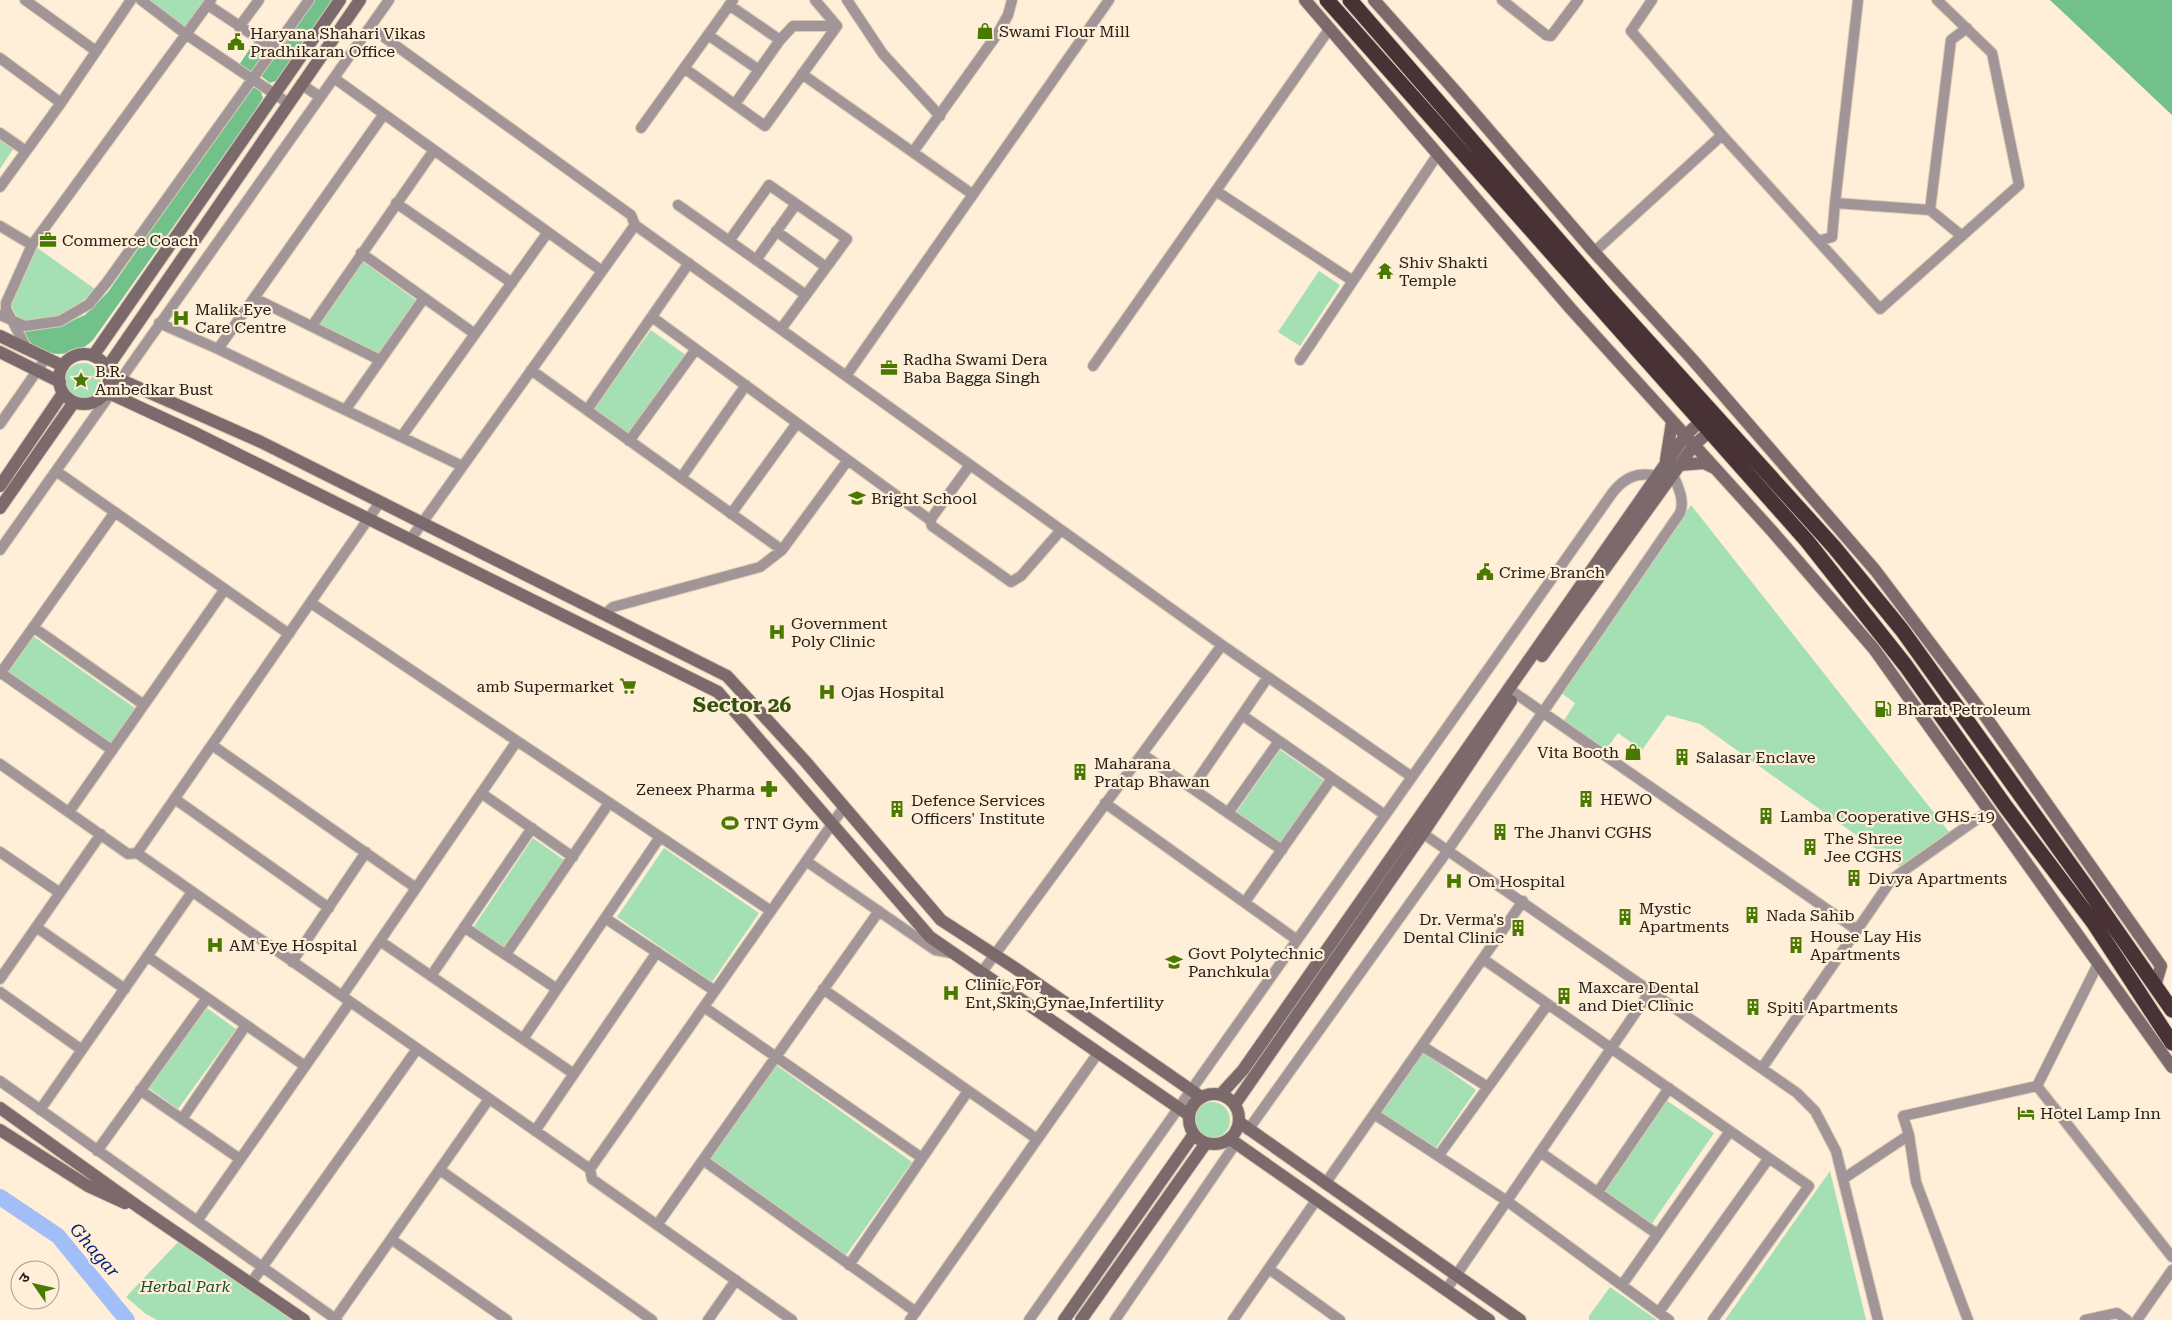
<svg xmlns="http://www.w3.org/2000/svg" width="2172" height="1320" viewBox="0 0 2172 1320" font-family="'Roboto Serif','Noto Sans Devanagari',serif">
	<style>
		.green { fill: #a5dfb4 }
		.forest { fill: #72c18a }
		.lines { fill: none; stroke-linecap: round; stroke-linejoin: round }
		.river { stroke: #a2bef9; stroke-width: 16 }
		.street-casing { stroke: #d8cab5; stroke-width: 12 }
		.secondary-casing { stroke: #d8cab5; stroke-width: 14 }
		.highway-casing { stroke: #d8cab5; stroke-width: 17 }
		.street { stroke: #a29597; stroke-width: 10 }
		.secondary { stroke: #7c696c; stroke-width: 12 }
		.highway { stroke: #493235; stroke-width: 15 }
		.labels { text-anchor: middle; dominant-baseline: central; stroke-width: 4.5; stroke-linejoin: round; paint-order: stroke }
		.poi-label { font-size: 16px; fill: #262018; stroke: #ffefd8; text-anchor: start }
		.park-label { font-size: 16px; font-style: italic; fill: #134f2a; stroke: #ffefd8 }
		.water-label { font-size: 18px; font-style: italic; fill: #071f71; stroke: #ffefd8 }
		.district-label { font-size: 21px; font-weight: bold; fill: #34520e; stroke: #ffefd8 }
	</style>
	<rect width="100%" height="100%" fill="#ffefd8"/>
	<path class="green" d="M148,0h57l-20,28z
		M0,140l13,9 -13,20z
		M36,247l59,42c-10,10 -19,19 -31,26 -5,2 -10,3 -16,4 -20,5 -35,4 -37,-20z
		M362,261l55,40 -38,56 -60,-32z
		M1319,271l21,14 -40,61 -22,-14z
		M651,330l36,26 -59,81 -36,-26z
		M65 381a18 18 0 1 1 36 0a18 18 0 1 1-36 0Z
		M1691,505l259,328 -49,34 -201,-143 -33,-9 -25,35 -24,-17 -13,18 -42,-29 12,-19 -15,-11z
		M33,636l102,72 -25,36 -102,-71z
		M1280,750l45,31 -44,64 -46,-31z
		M533,838l31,22 -60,89 -31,-21z
		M664,848l95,65 -47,69 -95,-65z
		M207,1008l29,21 -58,80 -29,-21z
		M1422,1051l54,39 -41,59 -55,-38z
		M776,1065l136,97 -66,93 -136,-96z
		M1666,1100l48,33 -63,92 -48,-32z
		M1194 1120a18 18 0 1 1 36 0a18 18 0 1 1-36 0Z
		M1830,1171l36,149h-141z
		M180,1240l112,80h-135l-11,-6 -20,-17z
		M1610,1287l47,33h-68v-4z"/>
	<path class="forest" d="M315,0h20l-57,80 -8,3 -9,-7z
		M2050,0h122v115z
		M255,41l14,9 -16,24 -14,-9z
		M252,86l9,6 2,6 -10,16 -160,226c-20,20 -60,20 -70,-10l39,-5 23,-10 23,-23z"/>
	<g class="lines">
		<path class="river" d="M0,1197l58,39 69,84"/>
		<g class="street-casing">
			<path id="street" d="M25,0l71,51
				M141,0l46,35 101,68
				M847,0l36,54 57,62
				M1502,0l44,35 5,1 27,-36
				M208,5l66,44
				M729,5l51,35
				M239,27l20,-27
				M370,27l261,188 4,10 587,420 190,132
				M708,35l51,35
				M0,58l61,45
				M684,68l81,58 72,-100 -22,-26
				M802,74l170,120
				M334,78l268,193
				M301,84l19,13
				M735,104l45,-64 13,-14h44
				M641,128l92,-128
				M0,133l26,18
				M1722,135l158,174 139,-124 -27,-132 -55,-53
				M913,152l85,-119 10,-18 4,-15
				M0,187l61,-84 70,-103
				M1216,191l137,90
				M396,203l116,80
				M1835,203l23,-203
				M678,205l128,90
				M1930,210l21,-170 16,-12
				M0,226l32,19
				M776,231l50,36
				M729,241l40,-56 78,54 -66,90
				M1818,241l14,-4 3,-34 95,7 32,26
				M1594,252l128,-117 -91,-104 21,-31
				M361,253l114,81
				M756,260l40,-56
				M254,298l126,62
				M0,315l25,11 35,-5 29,-17 18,-22 202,-282
				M652,317l278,203 2,6 79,56 10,-6 40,-46
				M159,323l59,26 244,117
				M312,326l122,-176
				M27,349l-21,-40v-6l26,-58 179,-245
				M218,349l166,-235
				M1300,360l138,-206
				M1093,366l237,-338
				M531,370l251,180
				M846,376l263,-376
				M346,409l78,-111
				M587,410l102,-147
				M0,424l46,-66
				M402,436l146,-204
				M629,441l67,-92
				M56,471l233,163
				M681,478l65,-93
				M731,514l66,-91
				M930,520l40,-55
				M410,540l225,-315
				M0,550l389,-550
				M311,603l460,308
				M605,614l8,-7 147,-40 22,-17 66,-90
				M33,627l111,78
				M1,673l111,77
				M0,674l115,-162
				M1509,689l348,241 -95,138
				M1242,715l143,100
				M212,745l204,143
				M1142,754l140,96
				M0,764l128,90 9,-1 453,316 2,10 200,141
				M1192,788l76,-111
				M481,793l92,64
				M175,799l154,109
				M1105,803l192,137
				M69,812l156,-223
				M1228,813l51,-72
				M1418,830l379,263 18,18 21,40 42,169
				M0,852l60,41
				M137,853l243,-351
				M806,861l129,89 16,3
				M1245,902l87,-124
				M605,918l110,73
				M36,927l89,62
				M464,927l93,62
				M1857,930l35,-51 98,-69
				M380,941l194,133
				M506,954l103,-151
				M147,956l158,110
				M1483,959l326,227 -96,134
				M292,962l74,-110
				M982,972l240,-327
				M431,976l101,-148
				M0,979l101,-145
				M823,989l214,150
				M0,992l82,58
				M342,996l175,-255
				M704,1007l218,151
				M523,1039l137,-202
				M1422,1046l66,41
				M0,1081l337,239
				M2037,1086l135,171
				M140,1090l100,69
				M40,1110l152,-218
				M1374,1114l133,87 162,119
				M182,1119l64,-94
				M1248,1130l200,-280 232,-337c5,-13 -2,-26 -7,-39
				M535,1131l122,-179
				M97,1151l110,-153
				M1540,1152l117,82
				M1439,1155l109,-151
				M703,1160l213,152
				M590,1169l254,-362
				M440,1170l212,150
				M1843,1179l66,-44
				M1325,1184l198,-283
				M1598,1192l71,-104
				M197,1221l153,-219
				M657,1225l222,-314
				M391,1239l116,81
				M849,1265l119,-174
				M1269,1269l71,51
				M251,1283l166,-234
				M1622,1285l108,-154
				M1446,1290l205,-300
				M1659,1312l110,-154
				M335,1319l154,-220
				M708,1320l28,-40
				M910,1320l188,-267
				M1029,1320l584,-828c13,-16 25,-20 45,-16
				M1115,1320l121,-177
				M1233,1320l84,-121
				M1968,1320l-52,-138 -7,-47 -6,-19 134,-30 61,-122
				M2085,1320l32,-7 10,7
				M2137,1320l35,-50"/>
		</g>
		<g class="secondary-casing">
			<path id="secondary" d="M1305,0l266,309 201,222 102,118 298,418
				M1374,0l83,93 137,159 98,107 183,211 108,143 178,253 -6,20
				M0,336l63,30
				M0,352l60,30
				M59 379a25 25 0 1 1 50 0a25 25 0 1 1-50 0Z
				M93,356l247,-356
				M107,368l253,-368
				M109,377l12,3 140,62 466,234 78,85 136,159 74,48 186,129
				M104,395l7,-1 82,38 525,260 212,245 259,178
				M1666,460l6,-38
				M1679,465l25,-2 10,5
				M0,486l63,-93
				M0,508l74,-106
				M1542,656l152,-211 23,-20
				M1189 1119a25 25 0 1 1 50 0a25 25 0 1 1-50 0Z
				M1221,1094l22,-24 442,-634 21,-20
				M1235,1104l188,-271 88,-132
				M0,1108l140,100 164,112
				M1239,1122l281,198
				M0,1130l88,56 37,17
				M1230,1139l259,181
				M1064,1320l130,-186
				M1081,1320l125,-177"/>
		</g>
		<g class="highway-casing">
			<path id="highway" d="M1327,0l480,541 99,125 100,141 87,115 79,121
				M1350,0l257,296 227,251 68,83 185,258 85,122"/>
		</g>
		<use href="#street" class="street"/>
		<use href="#secondary" class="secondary"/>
		<use href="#highway" class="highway"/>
	</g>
	<defs>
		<g id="shop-bare" transform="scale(1.35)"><path d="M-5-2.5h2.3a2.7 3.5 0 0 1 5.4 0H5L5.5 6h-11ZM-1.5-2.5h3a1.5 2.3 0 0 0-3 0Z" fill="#4a7900" stroke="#ffefd8" stroke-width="2.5" paint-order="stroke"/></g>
		<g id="civic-bare" transform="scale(1.35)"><path d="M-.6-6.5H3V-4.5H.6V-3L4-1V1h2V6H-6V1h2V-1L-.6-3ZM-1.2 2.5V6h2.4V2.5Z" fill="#4a7900" stroke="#ffefd8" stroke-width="2.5" paint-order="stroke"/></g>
		<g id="office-bare" transform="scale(1.35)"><path d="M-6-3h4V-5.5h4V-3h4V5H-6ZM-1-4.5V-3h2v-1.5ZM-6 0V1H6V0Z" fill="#4a7900" stroke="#ffefd8" stroke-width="2.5" paint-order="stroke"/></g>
		<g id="temple-bare" transform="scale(1.35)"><path d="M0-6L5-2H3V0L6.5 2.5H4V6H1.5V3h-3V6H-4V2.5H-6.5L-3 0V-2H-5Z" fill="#4a7900" stroke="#ffefd8" stroke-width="2.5" paint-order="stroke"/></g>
		<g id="hospital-bare" transform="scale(1.35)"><path d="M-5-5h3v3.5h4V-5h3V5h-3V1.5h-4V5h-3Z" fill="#4a7900" stroke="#ffefd8" stroke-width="2.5" paint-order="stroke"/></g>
		<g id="sight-bare" transform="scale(1.35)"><path d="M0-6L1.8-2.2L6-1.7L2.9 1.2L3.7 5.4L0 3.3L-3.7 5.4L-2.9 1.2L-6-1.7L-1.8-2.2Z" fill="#4a7900" stroke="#ffefd8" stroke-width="2.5" paint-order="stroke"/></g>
		<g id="school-bare" transform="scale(1.35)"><path d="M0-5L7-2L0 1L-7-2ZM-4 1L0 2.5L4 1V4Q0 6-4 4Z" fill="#4a7900" stroke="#ffefd8" stroke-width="2.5" paint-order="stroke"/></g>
		<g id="supermarket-bare" transform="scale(1.35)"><path d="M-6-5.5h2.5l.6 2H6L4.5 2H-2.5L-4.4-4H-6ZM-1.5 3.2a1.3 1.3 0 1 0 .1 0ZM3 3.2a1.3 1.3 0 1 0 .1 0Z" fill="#4a7900" stroke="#ffefd8" stroke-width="2.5" paint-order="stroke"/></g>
		<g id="fuel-bare" transform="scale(1.35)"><path d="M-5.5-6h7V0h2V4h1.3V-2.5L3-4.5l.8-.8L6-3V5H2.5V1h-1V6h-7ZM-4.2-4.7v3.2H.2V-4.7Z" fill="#4a7900" stroke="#ffefd8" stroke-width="2.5" paint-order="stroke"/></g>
		<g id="building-bare" transform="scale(1.35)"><path d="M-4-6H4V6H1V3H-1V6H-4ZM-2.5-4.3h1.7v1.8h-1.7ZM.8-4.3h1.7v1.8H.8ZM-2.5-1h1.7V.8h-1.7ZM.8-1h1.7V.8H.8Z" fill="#4a7900" stroke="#ffefd8" stroke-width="2.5" paint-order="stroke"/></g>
		<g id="pharmacy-bare" transform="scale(1.35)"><path d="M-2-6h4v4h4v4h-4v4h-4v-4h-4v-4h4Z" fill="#4a7900" stroke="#ffefd8" stroke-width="2.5" paint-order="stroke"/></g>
		<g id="stadium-bare" transform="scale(1.35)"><path d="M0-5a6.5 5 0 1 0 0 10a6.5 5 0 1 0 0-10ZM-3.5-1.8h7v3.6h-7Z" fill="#4a7900" stroke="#ffefd8" stroke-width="2.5" paint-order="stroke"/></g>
		<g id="university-bare" transform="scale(1.35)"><path d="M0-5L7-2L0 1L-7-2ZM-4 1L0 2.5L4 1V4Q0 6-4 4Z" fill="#4a7900" stroke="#ffefd8" stroke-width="2.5" paint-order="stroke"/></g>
		<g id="hotel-bare" transform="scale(1.35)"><path d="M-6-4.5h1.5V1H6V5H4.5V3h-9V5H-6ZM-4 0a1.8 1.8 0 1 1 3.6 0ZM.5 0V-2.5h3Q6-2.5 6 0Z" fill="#4a7900" stroke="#ffefd8" stroke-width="2.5" paint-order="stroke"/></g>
	</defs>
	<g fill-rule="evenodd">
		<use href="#shop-bare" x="985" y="31"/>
		<use href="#civic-bare" x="236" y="42"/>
		<use href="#office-bare" x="48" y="240"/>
		<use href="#temple-bare" x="1385" y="271"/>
		<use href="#hospital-bare" x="181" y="318"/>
		<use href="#office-bare" x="889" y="368"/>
		<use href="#sight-bare" x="81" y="380"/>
		<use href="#school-bare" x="857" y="498"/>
		<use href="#civic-bare" x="1485" y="572"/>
		<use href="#hospital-bare" x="777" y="632"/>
		<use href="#supermarket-bare" x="628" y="686"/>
		<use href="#hospital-bare" x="827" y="692"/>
		<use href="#fuel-bare" x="1883" y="709"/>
		<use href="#shop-bare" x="1633" y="752"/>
		<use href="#building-bare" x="1682" y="757"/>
		<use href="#building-bare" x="1080" y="772"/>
		<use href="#pharmacy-bare" x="769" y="789"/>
		<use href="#building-bare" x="1586" y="799"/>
		<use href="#building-bare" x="897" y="809"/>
		<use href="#building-bare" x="1766" y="816"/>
		<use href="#stadium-bare" x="730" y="823"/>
		<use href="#building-bare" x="1500" y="832"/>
		<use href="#building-bare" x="1810" y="847"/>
		<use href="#building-bare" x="1854" y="878"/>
		<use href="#hospital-bare" x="1454" y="881"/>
		<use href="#building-bare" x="1752" y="915"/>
		<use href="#building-bare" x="1625" y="917"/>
		<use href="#building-bare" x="1518" y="928"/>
		<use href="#hospital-bare" x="215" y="945"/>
		<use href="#building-bare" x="1796" y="945"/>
		<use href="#university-bare" x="1174" y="962"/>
		<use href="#hospital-bare" x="951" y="993"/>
		<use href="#building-bare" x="1564" y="996"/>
		<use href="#building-bare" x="1753" y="1007"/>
		<use href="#hotel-bare" x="2026" y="1113"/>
	</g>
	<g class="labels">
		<g class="poi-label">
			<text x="999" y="31">Swami Flour Mill</text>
			<text x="250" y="33">Haryana Shahari Vikas<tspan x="250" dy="18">Pradhikaran Office</tspan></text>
			<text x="62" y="240">Commerce Coach</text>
			<text x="1399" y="262">Shiv Shakti<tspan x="1399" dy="18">Temple</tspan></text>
			<text x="195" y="309">Malik Eye<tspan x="195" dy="18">Care Centre</tspan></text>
			<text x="903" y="359">Radha Swami Dera<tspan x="903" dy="18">Baba Bagga Singh</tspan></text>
			<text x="95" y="371">B.R.<tspan x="95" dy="18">Ambedkar Bust</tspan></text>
			<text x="871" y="498">Bright School</text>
			<text x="1499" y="572">Crime Branch</text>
			<text x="791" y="623">Government<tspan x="791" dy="18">Poly Clinic</tspan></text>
			<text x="614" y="686" text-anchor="end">amb Supermarket</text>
			<text x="841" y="692">Ojas Hospital</text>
			<text x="1897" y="709">Bharat Petroleum</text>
			<text x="1619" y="752" text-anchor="end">Vita Booth</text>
			<text x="1696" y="757">Salasar Enclave</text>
			<text x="1094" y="763">Maharana<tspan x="1094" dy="18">Pratap Bhawan</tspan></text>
			<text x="755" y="789" text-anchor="end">Zeneex Pharma</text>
			<text x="1600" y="799">HEWO</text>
			<text x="911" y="800">Defence Services<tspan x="911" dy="18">Officers' Institute</tspan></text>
			<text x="1780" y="816">Lamba Cooperative GHS-19</text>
			<text x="744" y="823">TNT Gym</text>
			<text x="1514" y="832">The Jhanvi CGHS</text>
			<text x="1824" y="838">The Shree<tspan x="1824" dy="18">Jee CGHS</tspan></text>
			<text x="1868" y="878">Divya Apartments</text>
			<text x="1468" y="881">Om Hospital</text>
			<text x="1639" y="908">Mystic<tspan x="1639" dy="18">Apartments</tspan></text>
			<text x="1766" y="915">Nada Sahib</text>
			<text x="1504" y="919" text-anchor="end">Dr. Verma's<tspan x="1504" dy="18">Dental Clinic</tspan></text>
			<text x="1810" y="936">House Lay His<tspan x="1810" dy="18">Apartments</tspan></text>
			<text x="229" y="945">AM Eye Hospital</text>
			<text x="1188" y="953">Govt Polytechnic<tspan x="1188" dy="18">Panchkula</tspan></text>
			<text x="965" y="984">Clinic For<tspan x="965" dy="18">Ent,Skin,Gynae,Infertility</tspan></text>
			<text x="1578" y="987">Maxcare Dental<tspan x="1578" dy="18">and Diet Clinic</tspan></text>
			<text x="1767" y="1007">Spiti Apartments</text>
			<text x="2040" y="1113">Hotel Lamp Inn</text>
		</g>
		<g class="park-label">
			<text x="185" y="1286">Herbal Park</text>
		</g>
		<g class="water-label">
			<text transform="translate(95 1250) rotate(49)">Ghagar</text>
		</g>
		<g class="district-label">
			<text x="742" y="705">Sector 26</text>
		</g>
	</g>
	<g transform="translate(35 1285) rotate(304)"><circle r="24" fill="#ffefd8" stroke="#a89c8b"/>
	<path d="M0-4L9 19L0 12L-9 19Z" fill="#4a7900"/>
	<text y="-8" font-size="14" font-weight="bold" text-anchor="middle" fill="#262018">उ</text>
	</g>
</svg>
